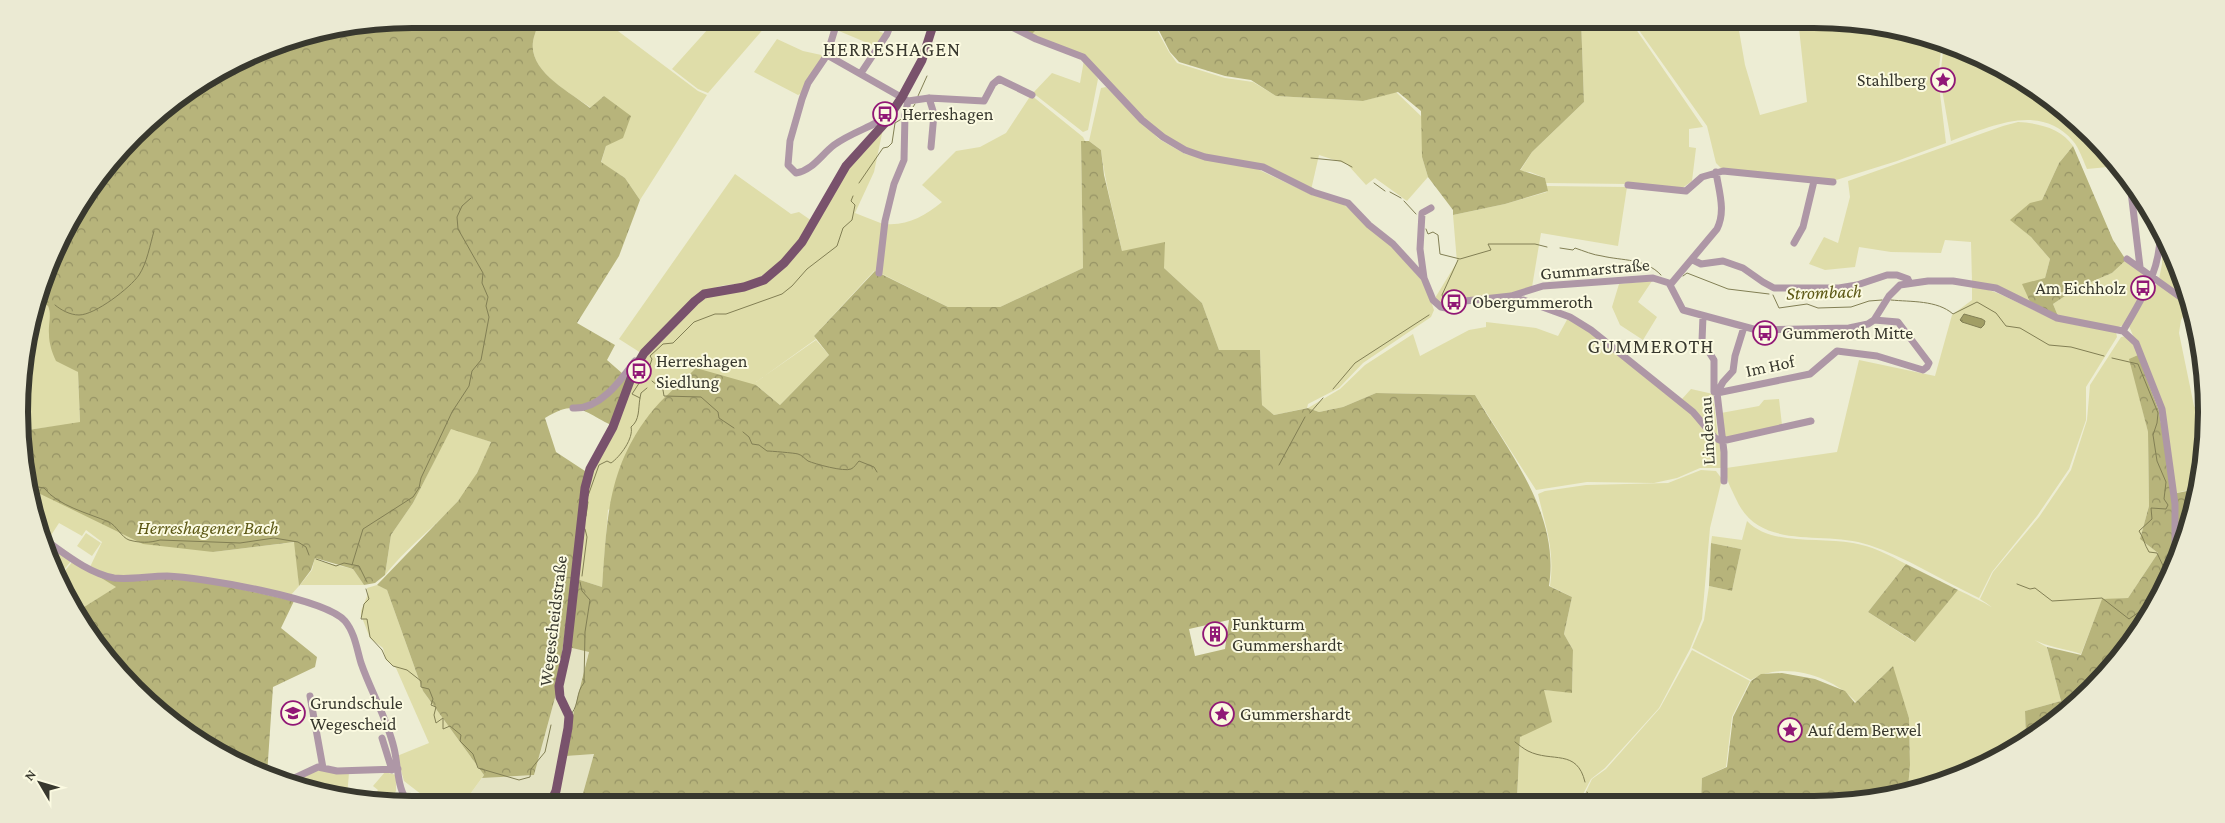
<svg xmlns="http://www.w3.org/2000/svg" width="2225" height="823" viewBox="0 0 2225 823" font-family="'Crimson Pro',serif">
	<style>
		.built { fill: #e4e3c3 }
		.green { fill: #dfdda9 }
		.forest { fill: url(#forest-crowns); fill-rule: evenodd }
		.water { fill: url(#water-ripples); stroke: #827f54 }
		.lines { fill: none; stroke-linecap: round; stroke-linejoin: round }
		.stream { stroke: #827f54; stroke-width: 1 }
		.minor { stroke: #ae97a6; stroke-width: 7 }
		.major { stroke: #79526c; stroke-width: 9 }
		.labels { text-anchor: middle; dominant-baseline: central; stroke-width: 4; stroke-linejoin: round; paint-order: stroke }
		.poi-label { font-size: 18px; fill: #38382e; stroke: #fbfae1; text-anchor: start }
		.street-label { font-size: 18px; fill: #38382e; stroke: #fbfae1 }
		.water-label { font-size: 19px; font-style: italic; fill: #5d5916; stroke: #fbfae1 }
		.quarter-label { font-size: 20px; letter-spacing: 1px; fill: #38382e; stroke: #fbfae1 }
		.rim { fill: none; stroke: #38382e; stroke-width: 6 }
	</style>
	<defs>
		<pattern id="forest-crowns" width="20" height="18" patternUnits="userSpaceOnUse" patternTransform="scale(1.25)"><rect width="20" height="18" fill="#b7b47b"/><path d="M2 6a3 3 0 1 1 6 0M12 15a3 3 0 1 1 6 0" fill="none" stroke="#969365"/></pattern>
		<pattern id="water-ripples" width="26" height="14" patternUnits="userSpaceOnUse" patternTransform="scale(1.25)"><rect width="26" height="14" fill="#a19e65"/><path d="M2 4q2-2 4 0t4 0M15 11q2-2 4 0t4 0" fill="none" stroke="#848254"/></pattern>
	</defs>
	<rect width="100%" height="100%" fill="#ededd4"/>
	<path class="built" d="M568,647l21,4 -19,76 1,-12 -8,-26z
		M556,694l11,22 -13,72 -7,16h-81l2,-7 14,-19 52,-3z
		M594,754l-14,50h-27l13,-48z"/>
	<path class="green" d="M545,19h57l96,72 9,4 -67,105 -15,-22 -24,-15 5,-17 -2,-50 -13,12c-23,-17 -69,-39 -56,-74 2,-7 4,-10 10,-15z
		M717,19h55l-64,74 -10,-4 -26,-20z
		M842,19h23l-1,5 21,10 -8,13 -38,-16z
		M1047,19h104l18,33 8,11 48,15 28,4 23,14 87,5 33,-9 26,25v40l6,20 -21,24 -32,-23 -9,7 -19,-21 -28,-9 -8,35 -47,-25 -63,-11 -18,-7 -19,-11 -20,-17 -59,-63 -53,-22z
		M1581,19h48l74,108 -14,2v18l7,1 -4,33 -11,8 -53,-5 -82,-1 -1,-5 -15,-6 -10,-1 12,-19 52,-50z
		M1631,19h106l8,46 15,50 47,-13 -9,-83h16l101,13 27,10 -4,35 8,66 -49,18 -64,20 -112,-13 -5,-5 -9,-37z
		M777,39l26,12 23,5 -24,37 -4,2 -44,-23z
		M1944,43c14,5 30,10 43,16 45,23 102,66 131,107l-31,3c-4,-9 -8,-21 -14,-28 -33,-39 -83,-14 -122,0l-11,-63z
		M1084,60l14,19 -10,51 -5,2 -50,-39 19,-20 28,10z
		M1106,87l53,52 26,15 64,11 59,28 34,10 49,43 34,38 9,26 -3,7 -68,46 -24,25 -31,16 -1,4 -33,7 -12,-10 -2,-55h-41l-17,-47 -38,-35 -42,-17c-7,-34 -17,-67 -21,-101l-12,-9 12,-53z
		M1031,95l52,42 2,4h-4l2,127 -83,39h-52l-68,-34 5,-49c23,2 39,-8 57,-22l-20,-17 34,-34 24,-4 26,-14z
		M2018,122c20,1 43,6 55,24l-14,17 -17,37 -31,20 20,17 19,22 -5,19 -14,26 -59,-22 -1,-40 -26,-2 -4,13 -50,-1 -32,-5 -4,20 -30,3 -16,-6 15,-27 14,6 12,-46 -2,-16 155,-55z
		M883,129l-9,43 -19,41 28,11 -4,49 -5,-2 -60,65 2,3 -60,43 60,-42 13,15 -49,50 -24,-20 -148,125 -6,77 -25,-8 12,-105 54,-116 57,-59 44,-10 43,-26 61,-95z
		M735,174l56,40 8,-2 13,9c-16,26 -38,55 -69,62 -9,2 -23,1 -30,6 -26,18 -49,43 -72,64l-22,-14z
		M1546,186l81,1 -9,59 -77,-13 -9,54 -25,7 -61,11 -7,-1 -4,-6 22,-36 -4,-47 52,-11 42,-12z
		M2162,233l23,53 4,15 -30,-22 3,-15z
		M2126,260l21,16 -6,20 -17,29 -6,2 -60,-11 -5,-12 24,-16 35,-15z
		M1652,281l-14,21 19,15 -14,23 -23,-15 -8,-18 7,-23z
		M2159,283l30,23 -8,14 -2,13 15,73 11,17v14l-8,51 -21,5 -12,-84 -35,-83 23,-39z
		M1972,286c31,5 54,23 83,33 19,7 41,9 61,13l1,5 -31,50v33l-17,49 -32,47 -45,56 -13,26c-36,-17 -73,-41 -110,-53 -45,-16 -109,8 -133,-46 -5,-11 -10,-18 -10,-31l111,-16 22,-92 76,16 17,-61 20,-15z
		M38,301l10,5c5,13 1,28 3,42l27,24 2,51 -53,7 -3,-2 -2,-68 13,-54z
		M1568,318c53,33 110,80 153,125l1,25h-22l-23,10 -23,5 -67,-1 -51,8 -61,-95 -99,-2 -33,14 -24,5 -11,-4 32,-19 25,-24 48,-31 7,22 49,-26 17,-3v-5l50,6 22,8z
		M2127,336l7,8 4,11 -8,4 18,73 1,74 -9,33 18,14 -30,45 -26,2 -21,54c-17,-6 -36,-7 -52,-17 -17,-11 -31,-27 -49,-38l13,-27 46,-55 32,-47 16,-50 3,-35 31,-48z
		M1691,389l22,5 5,43 -36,-38z
		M1779,399l3,26 -58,14 -3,-26 38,-7 5,-6z
		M451,428l40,14c-9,21 -18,43 -34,60 -23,26 -51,46 -72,73l6,-40 22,-32z
		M1701,470l15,1 6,8 -12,49 -8,91 -12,30 -31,59 -54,60 -14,11 -12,23 -62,-4 3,-61 24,-47 28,2 1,-42 -9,-16 8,-37 -22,-11c5,-36 -4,-57 -12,-92l7,-3 41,-6 82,-2z
		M26,487l187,65 82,-10 4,44 -10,11 -176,-21 -23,-9 12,-25 -16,-12 -4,6 -23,-13 -11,17 -7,-5z
		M1747,521c24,25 72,16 106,22 19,3 36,12 53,21l-38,48 46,30 44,-52c12,6 24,11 35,18 19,13 32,28 54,39l14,54 -36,10 1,27 -39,26 -79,24 2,-23 -1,-47 -17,-51 -36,35c-23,-26 -74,-42 -105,-22l-59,-32 12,-28 5,-34 23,5 9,-42 -30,-6 1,-7 30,4z
		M86,533l15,10 -9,13 -15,-10z
		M42,539l30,21 -15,18 -8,-16z
		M315,557l5,4 33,8 11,16h-64l12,-15z
		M73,561l44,26 -33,20 -7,7 -19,-35z
		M377,585l10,5 36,101 61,84 -16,22 -2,7 -40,-6 -22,-17 -7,-25 32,-13 -33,-75 -10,-8 -3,-12 -13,-10 -9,-23v-4l7,-17 -1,-6z
		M1692,650l58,31 -18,36 -6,50 -24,11 -1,22 -39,-3 -6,4 -75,1 11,-23 14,-10 54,-61z
		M321,770l28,3 -2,23 -37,-5 -22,-8 22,-11z
		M385,772l11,3v16l-7,10 -18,-2 7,-9 -5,-4z"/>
	<path class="forest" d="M411,19h134c-6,5 -8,8 -10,15 -13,35 33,56 55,74l14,-12 27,20 -8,22 -17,8 -5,16 24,16 15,22 -21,56 -42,67 38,22 -8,15 16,14 9,-4 -21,55c-30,-15 -35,-26 -66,-7l11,34 32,21 -32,221 -22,81 -52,3 2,-3 -61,-84 -36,-101 -10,-5 81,-84 19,-28 14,-31 -40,-13 -38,74 -22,32 -6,40 -10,8 -11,2 -11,-16 -38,-11 -4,12 -12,16 -5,-44 -81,10 -70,-8 -117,-57 -2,-59 4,2 52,-8 -2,-50 -22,-11c-4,-9 -7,-17 -7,-27 -1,-11 3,-18 -1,-28l-12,-6 4,-14 31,-71 82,-99 62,-45 70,-31z
		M1001,19h46l-15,15z
		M1153,19h428l3,83 -52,50 -12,18 25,8 3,13 -43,13 -52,11v-5l-25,-33 -6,-20 -1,-46 -23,-19 -35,9 -87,-5 -25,-16 -26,-4 -46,-14 -9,-10z
		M1081,141h8l12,9 3,25 18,76 43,-9 -1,26 38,35 17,47h41l2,55 12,10 34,-7 11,4 24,-5 33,-14 99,2c35,59 85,119 74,191l23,11 -8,37 9,16 -1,43 -28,-3 8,32 -32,15 -3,61 32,4 -969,2 14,-50 -28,2 4,-29 19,-75 -21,-5 9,-68 25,8c5,-66 5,-117 47,-172 13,-17 32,-32 47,-47l60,17 24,20 49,-50 -15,-19 61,-65 73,36h52l83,-39zM1229,620l-4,29 -30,7 -6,-27z
		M2073,146l40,94 13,20 -14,13 -35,15 -24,16 5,12 -27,-12 -9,-20 23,-6 5,-19 -19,-22 -21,-17 20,-17 12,-3 17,-37z
		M2138,355l21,56 13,83 25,-5 -4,24 -53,116 -67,78 -47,31 -1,-27 36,-10 -14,-54 34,8 21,-56 26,-1 30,-45 -18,-14 9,-33 -1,-74 -19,-73z
		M1711,543l30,6 -9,42 -23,-5z
		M1906,564l52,26 -43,52 -47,-30z
		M98,576c24,3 48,-1 72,1 42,5 83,15 124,24l-13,27 36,29 -2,10 -42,20 -6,88 -29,-11 -65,-41 -88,-94 -8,-15 7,-7 32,-20z
		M1893,666l16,52 1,47 -2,23 -43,13h-209l5,-4 40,3 1,-22 25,-11 6,-50 18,-36 10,-7 21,-1 33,6 30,12 10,12z"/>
	<path class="water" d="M1964,314l18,5 3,2 -1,4 -3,3 -19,-6 -2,-2z"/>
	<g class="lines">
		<path class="stream" d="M918,96l9,-20
			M909,113l6,-9
			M1311,158l30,3 11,6
			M859,183l24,-35 5,-1 4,-4 3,-20 8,-5
			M1374,183l11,8
			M1390,192l11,6
			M1404,201l12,13
			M1426,229l2,5 5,-2 5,3 2,19 20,5 31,-9 -3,-6h47l12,3
			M1560,248l13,2 2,-2c9,3 18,7 27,8 21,5 43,2 59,19
			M1683,276l4,-3 41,16 41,5
			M1773,295l6,13 28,-4 11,4 33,-1 18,-6 13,-1
			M36,299l12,3
			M1891,300c20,2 46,0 62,14l24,-12 19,11 10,13 14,2 29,17 22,2 33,9
			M1440,303l4,-3 -2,-5 16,-35
			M55,305c6,5 15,10 24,10 16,0 51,-27 60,-40 8,-12 11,-30 15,-44
			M2112,358l26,6 20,49 -1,10 -4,12 4,26 9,21 -2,17 4,6 -2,4 -15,-1 1,11 -13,12c5,7 5,13 10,21l8,1 9,19
			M652,381l11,9 1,6 37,1 17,15 1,6 15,10
			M1333,389l22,-26 74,-48
			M640,398l1,-5 6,-5
			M1310,413l13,-15
			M743,432l6,5 3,7 7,1 8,6c3,0 28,2 31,3 4,1 7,5 10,7 7,3 36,11 43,8 3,-1 6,-6 8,-8l15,6 3,5
			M1279,465l26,-48
			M26,485l18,3c14,18 44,25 65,34 8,4 12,15 20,18 11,3 20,3 31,0l80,3 34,-5 24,4 8,5 3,8
			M588,496l11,-31 8,-4 4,2c9,-6 23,-25 20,-36 9,-7 7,-18 9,-29l-8,-4 17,-26 3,-9 -2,-3 13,-12 10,-1 21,-21 21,-8h11l56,-20 10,-8 15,-17 30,-23 6,-18 9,-8 3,-15 -4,-4 2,-5
			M586,516l2,-14
			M316,559l20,7 8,-3 15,3 8,16
			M352,565l11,-36 50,-32 6,-9 2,-10 31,-66 17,-26 3,-15 9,-11 8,-43 -3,-11 2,-9 -6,-14 1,-10 -25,-44 -1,-12 5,-11 9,-8
			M582,576l5,-39 -2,-8
			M2017,584l13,5 5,-1 17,13 50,-3 27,21 13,-9 5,4
			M366,589l3,10 -5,5 -3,15h6l3,18 12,13 4,9 7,7 14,4 14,11v6l8,2 4,10 -2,6 5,2 -2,8 2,8 7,-5v11l7,-3 11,9 -1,6 13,13 5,14 41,12 11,-3 1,-8 14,-17 6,-27
			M572,713c7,-9 4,-21 12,-30l1,-51 5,-32 -8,-9 -2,-9
			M1515,742c4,3 9,7 13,9 24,12 49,-3 57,31
			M1587,792l4,9"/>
		<path class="minor" d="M838,19l-11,36 -19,28 -6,16 -12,42 -2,24 8,8c17,-3 25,-18 38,-28 12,-9 28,-15 42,-22l8,1
			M996,19l40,20 47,18 59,63 21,17 22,13 20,7 58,10 50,25 35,11 21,22 24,19 31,34 9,22 8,7 5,1 19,-7 46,-5 32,-10 110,-8 16,5 14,27 74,20 92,-2 19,-4 6,-4 15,-24 11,-11 28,-4h25l43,7 61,30 66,13 13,12 26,66 13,95v48
			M827,55l81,46 21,-3 55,3 9,-17 6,-5 33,16
			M861,73l26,-39 6,-15
			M929,98l5,16 -3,33
			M2130,183l10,84
			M1628,185l58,6 16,-14 21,-6 110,11
			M1794,243l9,-16 11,-46
			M2127,259l63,45
			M1693,260l8,4 22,-3 20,7 20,14 11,6h65l18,-3 30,-10h10l11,4 1,3
			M879,273l6,-52 9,-37 10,-24 1,-45 3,-14
			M1424,278l-4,-29 2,-36 9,-5
			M1670,285l47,-56c9,-18 2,-37 -1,-57
			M1512,296l58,21 21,13 102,82 22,26 7,3 89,-20
			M1703,316l-1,25 12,19v32l3,1 93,-19 27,-23 40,5 46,14 4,-3 2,-4 -31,-41 -24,-2
			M2123,331c19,-33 39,-62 37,-102
			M573,408c27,2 48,-28 62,-47
			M1724,481v-29l-7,-59 6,-11 10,-11 2,-15 9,-29
			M41,537c22,15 46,36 73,41 17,2 35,-2 53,-2 32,1 158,22 178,45 10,12 12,29 16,42 10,29 26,55 33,85 4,16 3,38 12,51
			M310,696l13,72
			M382,738l10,32
			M286,782l32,-15 19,4 61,-2"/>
		<path class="major" d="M393,802l13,-3 37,5
			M550,804l6,-13 12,-63 1,-12 -9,-19 -1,-11 8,-36 18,-162 5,-19 23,-42 21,-57 10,-17 51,-52 9,-7 40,-7 20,-7 20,-17 18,-21 44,-76 38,-42 18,-27 20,-37 13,-41"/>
	</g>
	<defs>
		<g id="sight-ring" transform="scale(1.25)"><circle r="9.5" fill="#fbfae1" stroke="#911876" stroke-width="1.5"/><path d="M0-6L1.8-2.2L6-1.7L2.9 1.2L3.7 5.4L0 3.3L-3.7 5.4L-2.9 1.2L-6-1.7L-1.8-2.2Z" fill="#911876"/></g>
		<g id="bus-ring" transform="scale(1.25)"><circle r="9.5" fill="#fbfae1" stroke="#911876" stroke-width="1.5"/><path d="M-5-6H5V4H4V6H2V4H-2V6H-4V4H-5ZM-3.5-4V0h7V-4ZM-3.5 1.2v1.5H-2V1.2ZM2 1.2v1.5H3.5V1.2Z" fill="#911876"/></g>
		<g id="building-ring" transform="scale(1.25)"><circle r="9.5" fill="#fbfae1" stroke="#911876" stroke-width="1.5"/><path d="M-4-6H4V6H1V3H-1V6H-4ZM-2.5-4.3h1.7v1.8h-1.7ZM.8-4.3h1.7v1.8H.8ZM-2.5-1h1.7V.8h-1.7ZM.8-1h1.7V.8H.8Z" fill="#911876"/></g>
		<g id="school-ring" transform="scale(1.25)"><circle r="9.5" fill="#fbfae1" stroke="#911876" stroke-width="1.5"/><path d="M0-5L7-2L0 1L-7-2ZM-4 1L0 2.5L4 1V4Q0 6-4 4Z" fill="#911876"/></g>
	</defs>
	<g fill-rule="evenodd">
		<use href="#sight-ring" x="1943" y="80"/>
		<use href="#bus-ring" x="885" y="114"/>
		<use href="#bus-ring" x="2143" y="288"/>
		<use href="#bus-ring" x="1454" y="302"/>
		<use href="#bus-ring" x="1765" y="333"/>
		<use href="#bus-ring" x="639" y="371"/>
		<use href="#building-ring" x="1215" y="634"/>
		<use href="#school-ring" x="293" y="713"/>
		<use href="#sight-ring" x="1222" y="714"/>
		<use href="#sight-ring" x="1790" y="730"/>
	</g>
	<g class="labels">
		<g class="poi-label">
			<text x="1926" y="80" text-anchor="end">Stahlberg</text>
			<text x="902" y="114">Herreshagen</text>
			<text x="2126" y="288" text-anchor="end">Am Eichholz</text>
			<text x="1472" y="302">Obergummeroth</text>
			<text x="1782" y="333">Gummeroth Mitte</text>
			<text x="656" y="361">Herreshagen<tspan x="656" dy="21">Siedlung</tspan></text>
			<text x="1232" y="624">Funkturm<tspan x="1232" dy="21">Gummershardt</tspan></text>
			<text x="310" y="703">Grundschule<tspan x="310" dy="21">Wegescheid</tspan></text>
			<text x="1240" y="714">Gummershardt</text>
			<text x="1808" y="730">Auf dem Berwel</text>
		</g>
		<g class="street-label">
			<text transform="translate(1595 269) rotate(-5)">Gummarstraße</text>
			<text transform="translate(1770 366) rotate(-12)">Im Hof</text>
			<text transform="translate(1707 431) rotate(-93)">Lindenau</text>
			<text transform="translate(553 621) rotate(-83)">Wegescheidstraße</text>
		</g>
		<g class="water-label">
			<text transform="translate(1824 292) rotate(-2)">Strombach</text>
			<text x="208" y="527">Herreshagener Bach</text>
		</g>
		<g class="quarter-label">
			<text x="892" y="49">HERRESHAGEN</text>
			<text x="1651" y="346">GUMMEROTH</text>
		</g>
	</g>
	<path d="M0 0H2225V823H0ZM412 28H1814A384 384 0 0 1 2198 412V412A384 384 0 0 1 1814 796H412A384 384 0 0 1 28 412V412A384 384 0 0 1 412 28Z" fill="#ebead3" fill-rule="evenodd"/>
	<path class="rim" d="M412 28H1814A384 384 0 0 1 2198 412V412A384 384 0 0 1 1814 796H412A384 384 0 0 1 28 412V412A384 384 0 0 1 412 28Z"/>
	<g transform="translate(40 783) rotate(308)" stroke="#fbfae1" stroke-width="4" paint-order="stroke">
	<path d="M0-4L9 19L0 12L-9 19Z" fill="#38382e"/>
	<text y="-8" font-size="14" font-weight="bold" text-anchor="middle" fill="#38382e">N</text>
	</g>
</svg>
